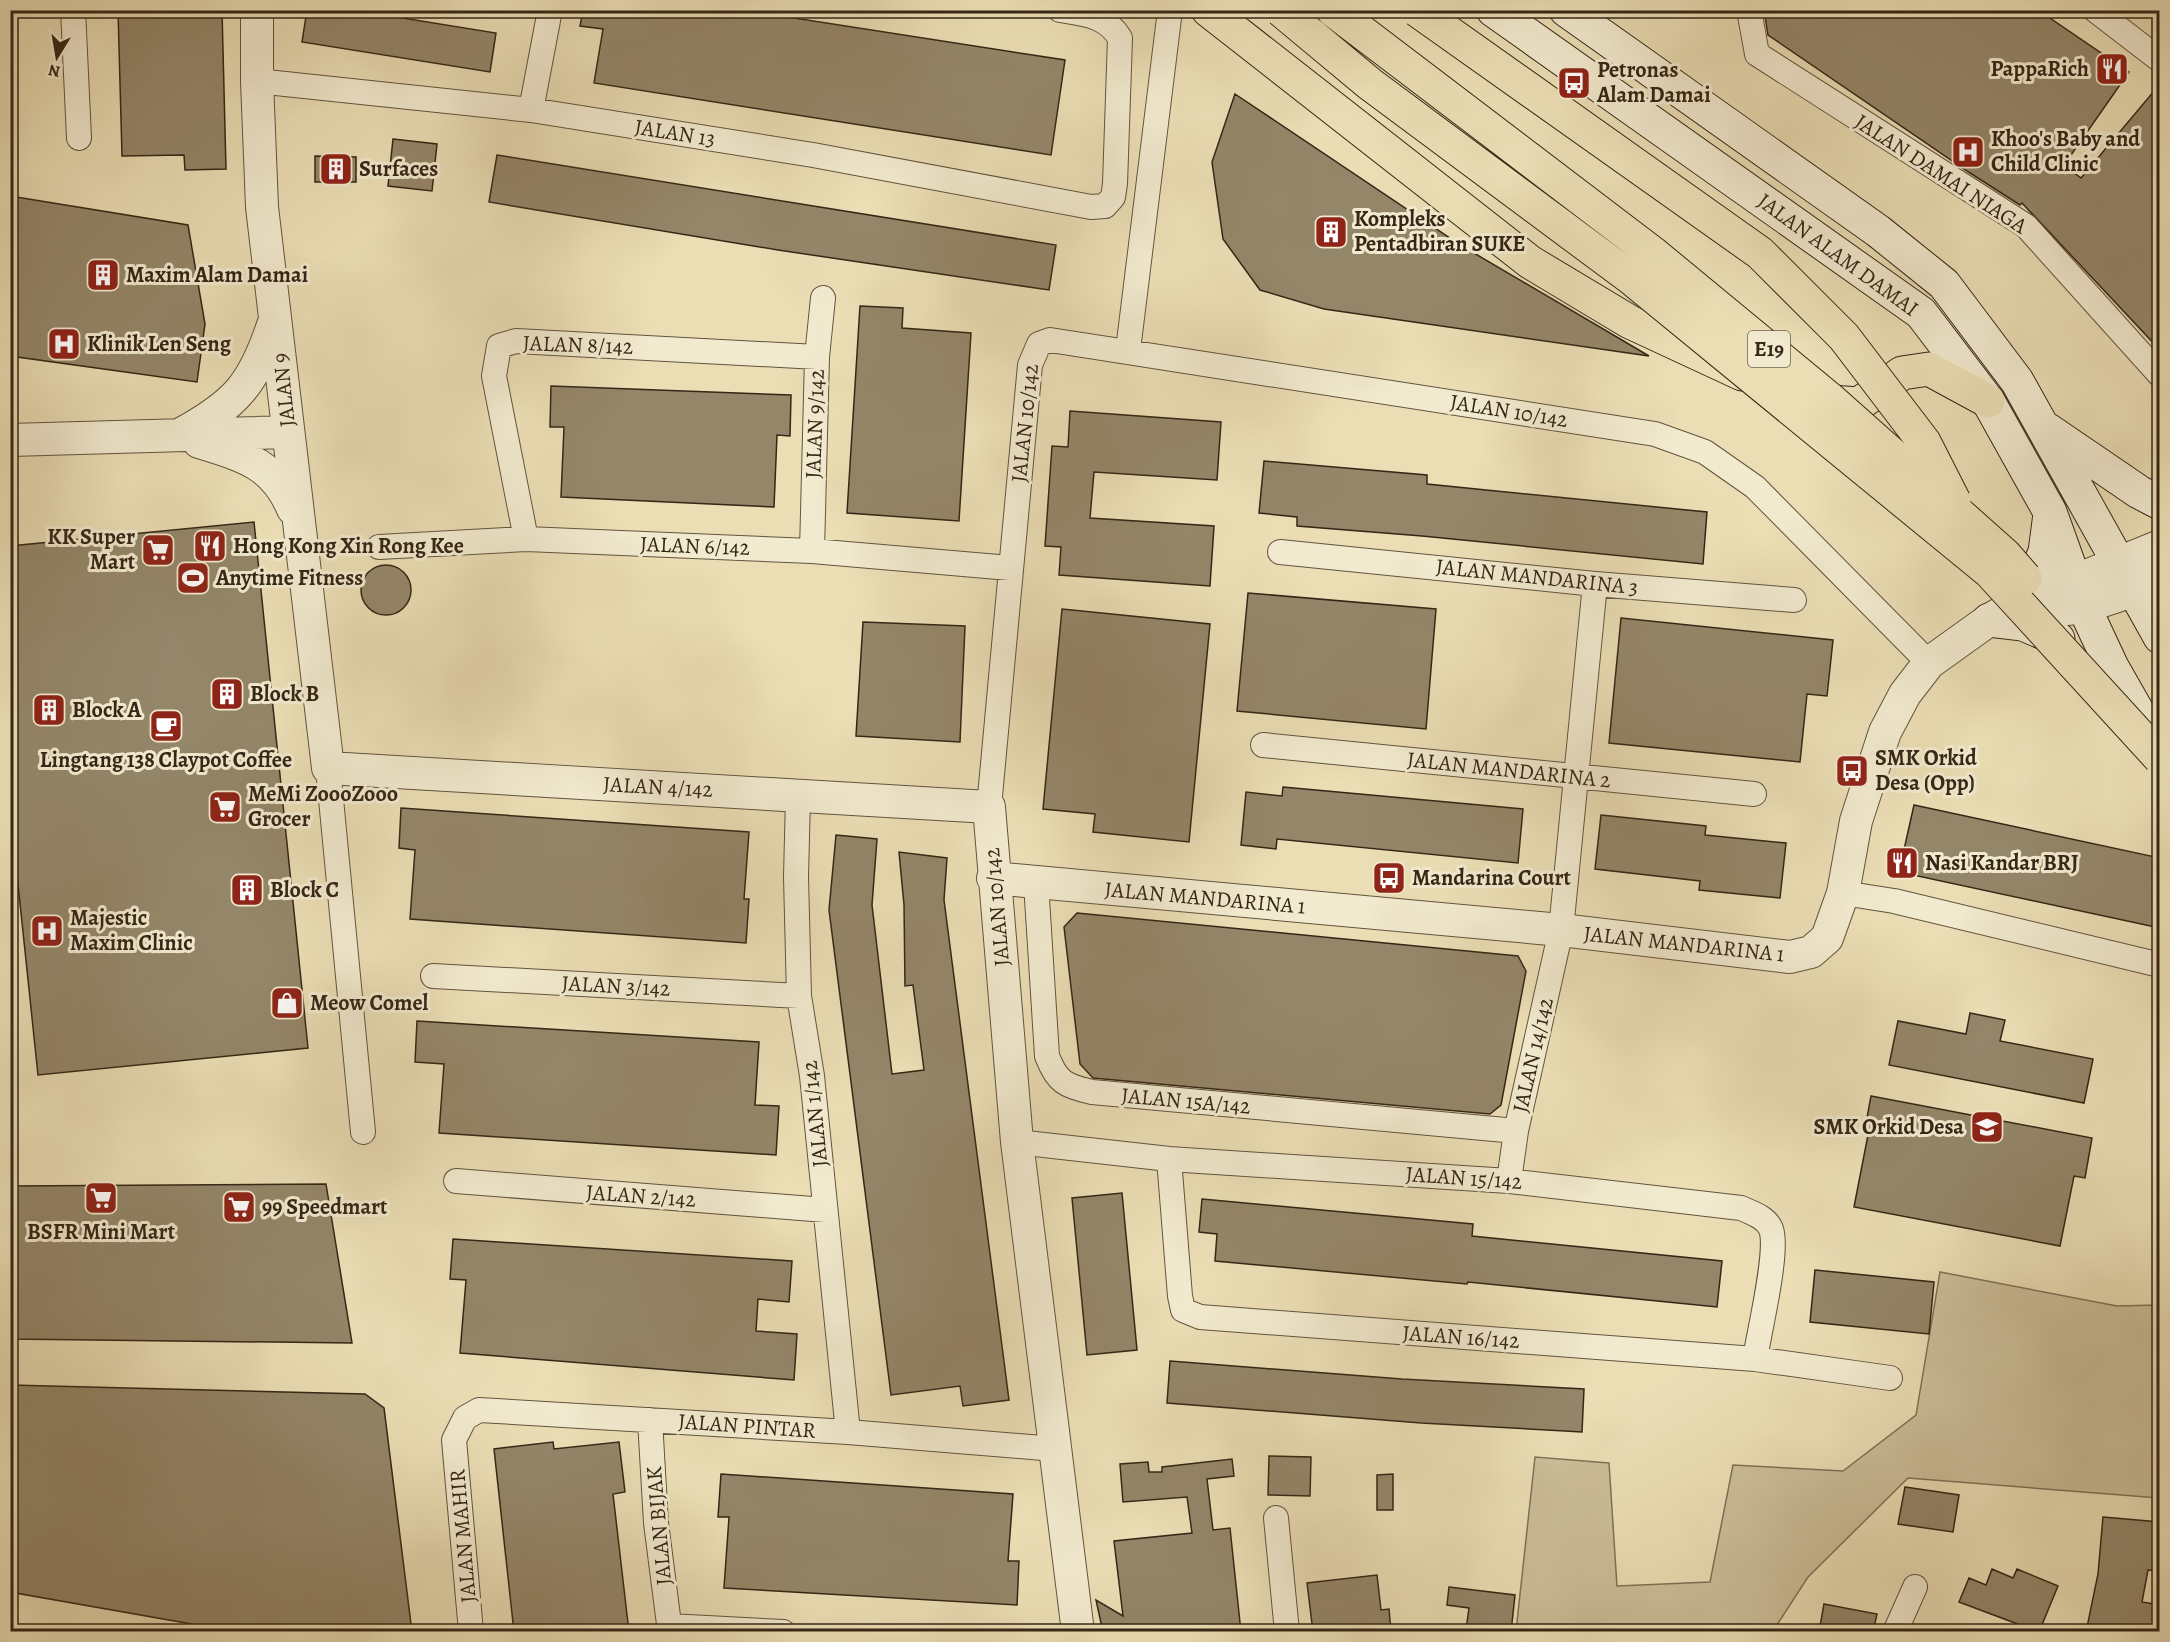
<svg xmlns="http://www.w3.org/2000/svg" width="2170" height="1642" viewBox="0 0 2170 1642" font-family="Alegreya,serif">
	<style>
		.green { fill: #ccbf9a; stroke: #807258; stroke-width: 1.5 }
		.building { fill: #948669; stroke: #352616; stroke-width: 1.5 }
		.lines { fill: none; stroke-linecap: round; stroke-linejoin: round }
		.minor-casing { stroke: #62543e; stroke-width: 26 }
		.tertiary-casing { stroke: #62543e; stroke-width: 34 }
		.secondary-casing { stroke: #352616; stroke-width: 35 }
		.motorway-casing { stroke: #352616; stroke-width: 35 }
		.minor { stroke: #f2eacf; stroke-width: 24 }
		.tertiary { stroke: #f2eacf; stroke-width: 32 }
		.secondary { stroke: #f2eacf; stroke-width: 33 }
		.motorway { stroke: #ebdeb5; stroke-width: 33 }
		.motorway-bridge-casing { stroke: #352616; stroke-width: 35; stroke-linecap: butt }
		.motorway-bridge { stroke: #ebdeb5; stroke-width: 33 }
		.labels { text-anchor: middle; dominant-baseline: central; stroke-width: 6; stroke-linejoin: round; paint-order: stroke }
		.shield { fill: #f2eacf; stroke: #6e614e; stroke-width: 1.5 }
		.shield-label { font-size: 21px; font-weight: bold; fill: #352616 }
		.poi-label { font-size: 22px; font-weight: bold; fill: #352616; stroke: #f2eacf; text-anchor: start }
		.street-label { font-size: 22px; fill: #352616; stroke: #f2eacf }
	</style>
	<rect width="100%" height="100%" fill="#ebdeb5"/>
	<filter id="stains"><feTurbulence type="fractalNoise" baseFrequency=".00333" numOctaves="4"/><feColorMatrix values="0 0 0 0 .2 0 0 0 0 .09 0 0 0 0 .02 0 0 0 .5 -.17"/></filter>
	<radialGradient id="worn" r=".72"><stop offset=".6" stop-color="#630" stop-opacity="0"/><stop offset="1" stop-color="#630" stop-opacity=".3"/></radialGradient>
	<path class="green" d="M1940,1272l177,34 42,-1v193l-251,-20 -100,99 -35,54h-257l19,-174 74,6 8,123 93,-4 23,-117 110,6 73,-56z"/>
	<path class="building" d="M118,10h104l4,159 -41,1 -1,-15 -62,1z
		M307,10h46l143,23 -6,39 -188,-30z
		M583,10h160l322,50 -14,95 -457,-72 9,-54 -23,-3z
		M1764,10h274l91,62 -65,93 17,13 79,-94v266l-138,-147 -2,2 -50,-32 -202,-138z
		M1235,94l227,152 187,110 -325,-47 -64,-19 -37,-51 -11,-77z
		M393,139l44,5 -5,47 -44,-5z
		M497,155l559,90 -7,45 -271,-40 -289,-48z
		M315,156l41,1v25h-41z
		M10,196l178,29 17,99 -8,58 -187,-26z
		M860,306l43,2 -1,20 69,5 -12,188 -112,-8z
		M551,386l240,9 -1,41 -13,-1 -3,72 -213,-10 3,-70h-14z
		M1070,411l151,11 -4,58 -123,-8 -4,46 124,8 -4,60 -151,-11 2,-28 -16,-1 7,-100 16,1z
		M1264,461l163,14v9l280,28 -4,52 -281,-28 -125,-10v-9l-38,-4z
		M254,522l54,526 -270,27 -28,-267v-262z
		M361 590a25 25 0 1 1 50 0a25 25 0 1 1-50 0Z
		M1248,593l188,16 -10,120 -189,-18z
		M1062,609l148,15 -21,218 -96,-10 2,-18 -52,-5z
		M1621,618l212,22 -6,56 -20,-2 -7,68 -191,-19z
		M863,622l102,4 -5,116 -104,-6z
		M1283,787l240,22 -5,54 -241,-24 -1,10 -35,-4 5,-53 36,4z
		M1914,805l246,53v70l-261,-56z
		M401,808l348,24 -5,67h5l-3,44 -336,-24 5,-69 -16,-2z
		M1601,815l105,11 -1,9 81,8 -6,55 -81,-8 1,-9 -105,-12z
		M836,835l41,4 -5,66 20,169 32,-4 -11,-85 -8,1 -1,-81 -5,-53 48,6 -3,42 65,500 -46,6 -3,-20 -69,9 -62,-485z
		M1077,913l441,43 8,15 -25,134 -11,9 -397,-36 -13,-14 -16,-137z
		M1970,1013l35,7 -5,21 93,18 -9,44 -195,-38 9,-44 68,13z
		M417,1021l342,21 -4,63 24,1 -3,49 -337,-22 5,-69 -29,-2z
		M1871,1096l221,42 -7,40 -11,-2 -14,70 -206,-39 14,-72 -4,-1z
		M326,1184l26,159 -342,-4v-153z
		M1122,1193l15,157 -50,5 -15,-157z
		M1202,1199l271,25 -1,12 250,25 -5,46 -249,-25 -1,2 -252,-23 2,-27 -18,-2z
		M453,1239l339,22 -3,41 -31,-3 -2,32 41,3 -3,46 -334,-27 6,-73 -16,-1z
		M1815,1270l119,12 -5,52 -119,-12z
		M1170,1361l232,18 182,10 -2,43 -161,-9 -254,-20z
		M10,1385l355,9 19,14 28,224h-175l-227,-40z
		M553,1442l1,7 65,-7 6,50 -12,2 16,138h-115l-20,-183z
		M1269,1456l42,1 -1,39 -42,-1z
		M1232,1459l2,17 -27,3 6,51 17,-2 11,104h-138l-7,-32 27,16 -9,-75 78,-8 -5,-36 -64,5 -3,-38 28,-2 1,10h13v-5z
		M721,1474l292,20 -5,67h11l-2,44 -293,-17 5,-71h-11z
		M1393,1474v36h-16v-35z
		M1905,1487l54,8 -6,37 -55,-8z
		M2103,1517l57,5v49l-12,-1 -6,32 18,3v27h-74l12,-58z
		M1992,1569l21,9 4,-9 41,17 -19,46 -80,-30 10,-24 17,7z
		M1377,1575l4,35 8,-1 2,23h-78l-6,-49z
		M1449,1587l66,8 -4,37 -45,-2 3,-22 -22,-3z
		M1824,1604l53,10 -4,18h-54z"/>
	<g class="lines">
		<g class="minor-casing">
			<path id="minor" d="M73,10l6,128
				M1749,10l8,44 269,172 134,149
				M2095,10l65,50
				M257,81l274,29 282,45 278,52 14,-1 8,-9 2,-13 5,-146c-14,-23 -36,-24 -60,-28
				M531,110l19,-100
				M1128,350l42,-340
				M526,539l-32,-163 5,-30 17,-5 301,16
				M379,547l147,-8 286,12 198,17
				M812,551l5,-194 6,-59
				M1280,552l315,32 199,16
				M1263,745l491,49
				M328,768l35,364
				M798,796l-2,81 3,119 13,80 36,356
				M989,807l41,-442 9,-21 11,-4 605,94 50,18 50,35 174,176
				M1036,883l11,173c10,26 18,30 45,36l424,39
				M1843,893l51,8 266,64
				M433,976l366,20
				M1017,1142l152,17 340,22 232,27c11,5 25,9 30,21 8,22 -12,103 -16,130
				M1169,1159l11,137 3,14 17,7 555,42 135,19
				M456,1181l369,29
				M1509,1181l7,-50 45,-201 34,-346
				M650,1420l6,103 14,109
				M1276,1518l11,114
				M669,1626l114,6
				M471,1632l-17,-192 11,-22 14,-8 369,22 207,17
				M1895,1632l20,-45"/>
		</g>
		<g class="tertiary-casing">
			<path id="tertiary" d="M257,10v71l5,126 66,561 661,39 28,335 61,490
				M181,434c55,-30 72,-49 92,-109
				M10,440l278,-8
				M199,442c44,14 75,21 94,67
				M2016,615l68,-8 51,-17 25,-12
				M993,878l568,52 229,27 21,-5 16,-14 16,-45 13,-72 29,-89 20,-38 24,-31 60,-43 26,-15 145,-59"/>
		</g>
		<g class="secondary-casing">
			<path id="secondary" d="M1493,10l428,303 67,88 62,111 34,95 28,60 44,77
				M1566,10l312,221 66,53 73,97 143,256
				M2048,430l91,62 21,11
				M2024,601l21,-49 5,-38
				M1989,620l34,4 35,15"/>
		</g>
		<g class="motorway-casing">
			<path id="motorway" d="M1208,10l322,252 100,60 112,52
				M1816,401l43,3 43,-31 27,-4 59,32"/>
		</g>
		<use href="#minor" class="minor"/>
		<use href="#tertiary" class="tertiary"/>
		<use href="#secondary" class="secondary"/>
		<use href="#motorway" class="motorway"/>
		<g class="motorway-bridge-casing">
			<path id="motorway-bridge" d="M1281,10l89,74 261,194 359,294 170,186
				M1333,10l322,245 177,146 173,154 20,23
				M1417,10l343,243 84,84 80,105 30,59"/>
		</g>
		<use href="#motorway-bridge" class="motorway-bridge"/>
	</g>
	<defs>
		<g id="restaurant-square" transform="scale(1.725)"><rect x="-9" y="-9" width="18" height="18" rx="4" fill="#8f2418" stroke="#f2eacf"/><path d="M-5-6h1v4h1v-4h1v4h1v-4h1v5L-1.5 .5V6h-2V.5L-5-1ZM5-6V6H3V1.5H1.5Q1.5-4 5-6Z" fill="#fff"/></g>
		<g id="bus-square" transform="scale(1.725)"><rect x="-9" y="-9" width="18" height="18" rx="4" fill="#8f2418" stroke="#f2eacf"/><path d="M-5-6H5V4H4V6H2V4H-2V6H-4V4H-5ZM-3.5-4V0h7V-4ZM-3.5 1.2v1.5H-2V1.2ZM2 1.2v1.5H3.5V1.2Z" fill="#fff"/></g>
		<g id="hospital-square" transform="scale(1.725)"><rect x="-9" y="-9" width="18" height="18" rx="4" fill="#8f2418" stroke="#f2eacf"/><path d="M-5-5h3v3.5h4V-5h3V5h-3V1.5h-4V5h-3Z" fill="#fff"/></g>
		<g id="building-square" transform="scale(1.725)"><rect x="-9" y="-9" width="18" height="18" rx="4" fill="#8f2418" stroke="#f2eacf"/><path d="M-4-6H4V6H1V3H-1V6H-4ZM-2.5-4.3h1.7v1.8h-1.7ZM.8-4.3h1.7v1.8H.8ZM-2.5-1h1.7V.8h-1.7ZM.8-1h1.7V.8H.8Z" fill="#fff"/></g>
		<g id="supermarket-square" transform="scale(1.725)"><rect x="-9" y="-9" width="18" height="18" rx="4" fill="#8f2418" stroke="#f2eacf"/><path d="M-6-5.5h2.5l.6 2H6L4.5 2H-2.5L-4.4-4H-6ZM-1.5 3.2a1.3 1.3 0 1 0 .1 0ZM3 3.2a1.3 1.3 0 1 0 .1 0Z" fill="#fff"/></g>
		<g id="stadium-square" transform="scale(1.725)"><rect x="-9" y="-9" width="18" height="18" rx="4" fill="#8f2418" stroke="#f2eacf"/><path d="M0-5a6.5 5 0 1 0 0 10a6.5 5 0 1 0 0-10ZM-3.5-1.8h7v3.6h-7Z" fill="#fff"/></g>
		<g id="cafe-square" transform="scale(1.725)"><rect x="-9" y="-9" width="18" height="18" rx="4" fill="#8f2418" stroke="#f2eacf"/><path d="M-5.5-4.5H6V0H3Q3 3.5 0 3.5H-2.5Q-5.5 3.5-5.5 0ZM3-3.2v2h1.7v-2ZM-6 4.5H4V6H-6Z" fill="#fff"/></g>
		<g id="shop-square" transform="scale(1.725)"><rect x="-9" y="-9" width="18" height="18" rx="4" fill="#8f2418" stroke="#f2eacf"/><path d="M-5-2.5h2.3a2.7 3.5 0 0 1 5.4 0H5L5.5 6h-11ZM-1.5-2.5h3a1.5 2.3 0 0 0-3 0Z" fill="#fff"/></g>
		<g id="school-square" transform="scale(1.725)"><rect x="-9" y="-9" width="18" height="18" rx="4" fill="#8f2418" stroke="#f2eacf"/><path d="M0-5L7-2L0 1L-7-2ZM-4 1L0 2.5L4 1V4Q0 6-4 4Z" fill="#fff"/></g>
	</defs>
	<g fill-rule="evenodd">
		<use href="#restaurant-square" x="2112" y="69"/>
		<use href="#bus-square" x="1574" y="83"/>
		<use href="#hospital-square" x="1968" y="152"/>
		<use href="#building-square" x="336" y="169"/>
		<use href="#building-square" x="1331" y="232"/>
		<use href="#building-square" x="103" y="275"/>
		<use href="#hospital-square" x="64" y="344"/>
		<use href="#restaurant-square" x="210" y="546"/>
		<use href="#supermarket-square" x="158" y="550"/>
		<use href="#stadium-square" x="193" y="578"/>
		<use href="#building-square" x="227" y="694"/>
		<use href="#building-square" x="49" y="710"/>
		<use href="#cafe-square" x="166" y="726"/>
		<use href="#bus-square" x="1852" y="771"/>
		<use href="#supermarket-square" x="225" y="807"/>
		<use href="#restaurant-square" x="1902" y="863"/>
		<use href="#bus-square" x="1389" y="878"/>
		<use href="#building-square" x="247" y="890"/>
		<use href="#hospital-square" x="47" y="931"/>
		<use href="#shop-square" x="287" y="1003"/>
		<use href="#school-square" x="1987" y="1127"/>
		<use href="#supermarket-square" x="101" y="1198"/>
		<use href="#supermarket-square" x="239" y="1207"/>
	</g>
	<g class="labels">
		<rect class="shield" x="1748" y="331" width="42" height="36" rx="4.5"/>
		<g class="shield-label">
			<text x="1769" y="349">E19</text>
		</g>
		<g class="poi-label">
			<text x="2089" y="69" text-anchor="end">PappaRich</text>
			<text x="1597" y="70">Petronas<tspan x="1597" dy="25">Alam Damai</tspan></text>
			<text x="1991" y="139">Khoo's Baby and<tspan x="1991" dy="25">Child Clinic</tspan></text>
			<text x="359" y="169">Surfaces</text>
			<text x="1354" y="219">Kompleks<tspan x="1354" dy="25">Pentadbiran SUKE</tspan></text>
			<text x="126" y="275">Maxim Alam Damai</text>
			<text x="87" y="344">Klinik Len Seng</text>
			<text x="135" y="537" text-anchor="end">KK Super<tspan x="135" dy="25">Mart</tspan></text>
			<text x="233" y="546">Hong Kong Xin Rong Kee</text>
			<text x="216" y="578">Anytime Fitness</text>
			<text x="250" y="694">Block B</text>
			<text x="72" y="710">Block A</text>
			<text x="1875" y="758">SMK Orkid<tspan x="1875" dy="25">Desa (Opp)</tspan></text>
			<text x="166" y="760" text-anchor="middle">Lingtang 138 Claypot Coffee</text>
			<text x="248" y="794">MeMi ZoooZooo<tspan x="248" dy="25">Grocer</tspan></text>
			<text x="1925" y="863">Nasi Kandar BRJ</text>
			<text x="1412" y="878">Mandarina Court</text>
			<text x="270" y="890">Block C</text>
			<text x="70" y="918">Majestic<tspan x="70" dy="25">Maxim Clinic</tspan></text>
			<text x="310" y="1003">Meow Comel</text>
			<text x="1964" y="1127" text-anchor="end">SMK Orkid Desa</text>
			<text x="262" y="1207">99 Speedmart</text>
			<text x="101" y="1232" text-anchor="middle">BSFR Mini Mart</text>
		</g>
		<g class="street-label">
			<text transform="translate(675 133) rotate(9)">JALAN 13</text>
			<text transform="translate(1941 174) rotate(33)">JALAN DAMAI NIAGA</text>
			<text transform="translate(1838 255) rotate(36)">JALAN ALAM DAMAI</text>
			<text transform="translate(578 345) rotate(2)">JALAN 8/142</text>
			<text transform="translate(284 390) rotate(-96)">JALAN 9</text>
			<text transform="translate(1509 411) rotate(9)">JALAN 10/142</text>
			<text transform="translate(1025 423) rotate(-84)">JALAN 10/142</text>
			<text transform="translate(815 424) rotate(-88)">JALAN 9/142</text>
			<text transform="translate(695 546) rotate(2)">JALAN 6/142</text>
			<text transform="translate(1537 577) rotate(6)">JALAN MANDARINA 3</text>
			<text transform="translate(1509 770) rotate(6)">JALAN MANDARINA 2</text>
			<text transform="translate(658 787) rotate(3)">JALAN 4/142</text>
			<text transform="translate(1205 898) rotate(5)">JALAN MANDARINA 1</text>
			<text transform="translate(997 907) rotate(-95)">JALAN 10/142</text>
			<text transform="translate(1684 944) rotate(6)">JALAN MANDARINA 1</text>
			<text transform="translate(616 986) rotate(3)">JALAN 3/142</text>
			<text transform="translate(1533 1055) rotate(-77)">JALAN 14/142</text>
			<text transform="translate(1186 1101) rotate(5)">JALAN 15A/142</text>
			<text transform="translate(815 1114) rotate(-96)">JALAN 1/142</text>
			<text transform="translate(1464 1178) rotate(4)">JALAN 15/142</text>
			<text transform="translate(641 1196) rotate(4)">JALAN 2/142</text>
			<text transform="translate(1461 1337) rotate(4)">JALAN 16/142</text>
			<text transform="translate(747 1426) rotate(4)">JALAN PINTAR</text>
			<text transform="translate(659 1526) rotate(-95)">JALAN BIJAK</text>
			<text transform="translate(463 1536) rotate(-95)">JALAN MAHIR</text>
		</g>
	</g>
	<rect width="2170" height="1642" fill="none" stroke="#ebdeb5" stroke-width="36"/>
	<rect x="12" y="12" width="2146" height="1618" fill="none" stroke="#352616" stroke-width="3"/>
	<rect x="18" y="18" width="2134" height="1606" fill="none" stroke="#352616" stroke-width="1.5"/>
	<g transform="translate(57 57) rotate(191)" stroke="#f2eacf" stroke-width="4.5" paint-order="stroke">
	<path d="M0-4.5L10 22L0 15L-10 22Z" fill="#352616"/>
	<text y="-9" font-size="16" font-weight="bold" text-anchor="middle" fill="#352616">N</text>
	</g>
	<rect width="100%" height="100%" filter="url(#stains)"/>
	<rect width="100%" height="100%" fill="url(#worn)"/>
</svg>
